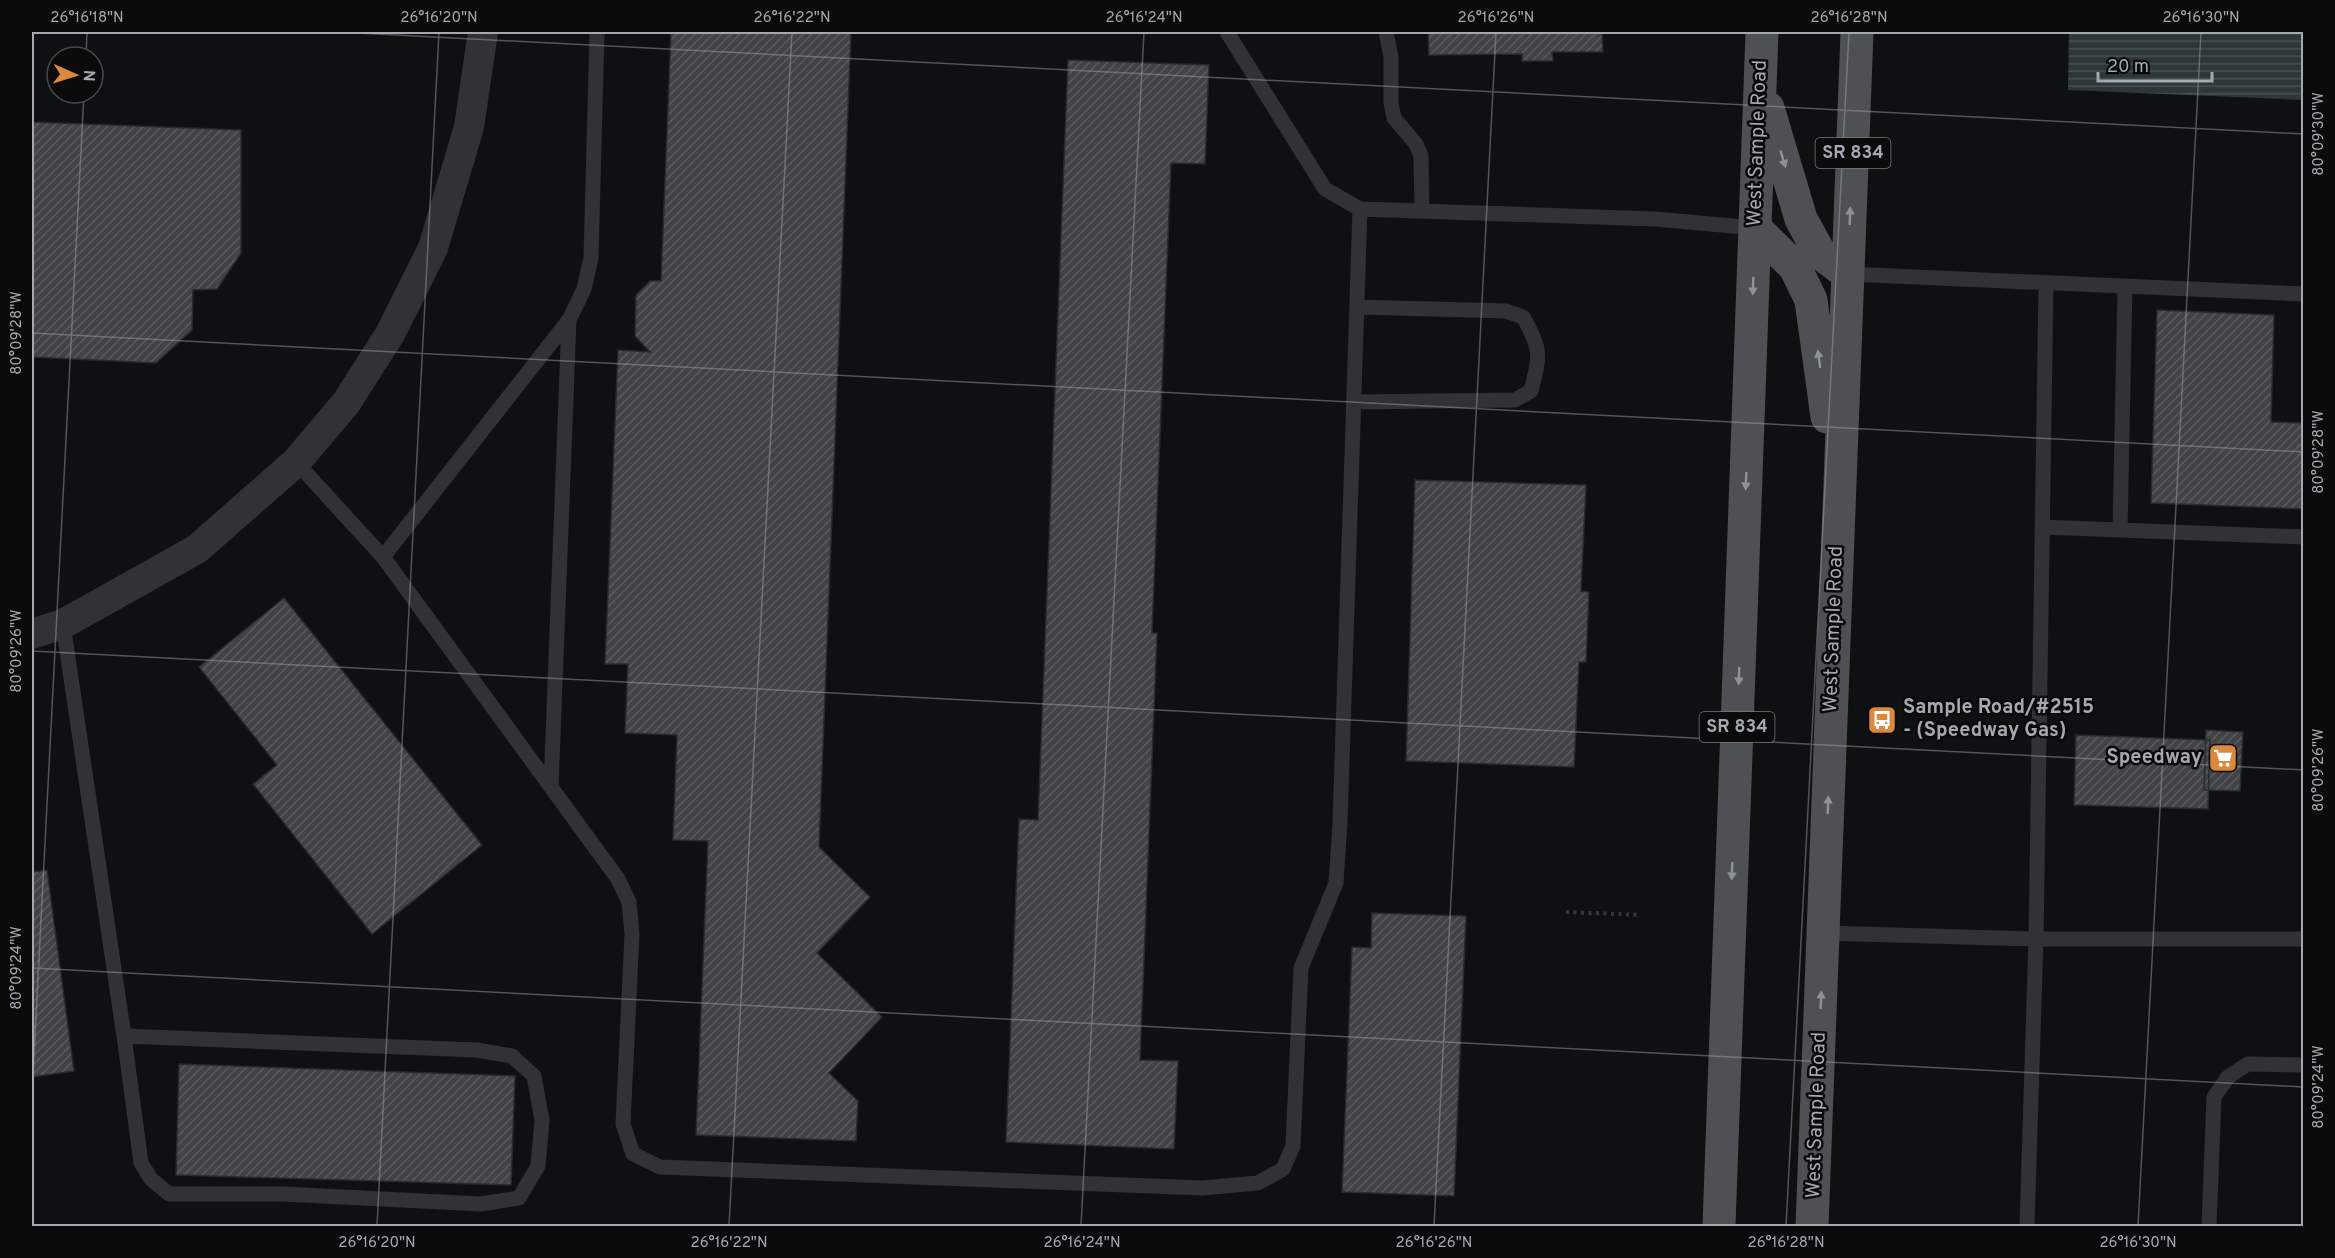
<svg xmlns="http://www.w3.org/2000/svg" width="2335" height="1258" viewBox="0 0 2335 1258" font-family="Overpass,sans-serif">
	<style>
		.water { fill: url(#water-rules) }
		.building { fill: url(#building-hatch); stroke: #2a2a2c; stroke-width: 1.5 }
		.lines { fill: none; stroke-linecap: round; stroke-linejoin: round }
		.path { stroke: #37393c; stroke-width: 4; stroke-dasharray: 3 4.5; stroke-linecap: butt }
		.service { stroke: #313235; stroke-width: 15 }
		.minor { stroke: #313235; stroke-width: 30 }
		.primary { stroke: #4d5054; stroke-width: 33 }
		.oneway { fill: #8d9399 }
		.ticks { fill: none; stroke: #a2a9b0; stroke-width: 1.5; stroke-opacity: 0.45 }
		.labels { text-anchor: middle; dominant-baseline: central; stroke-width: 5; stroke-linejoin: round; paint-order: stroke }
		.shield { fill: #0b0b0b; stroke: #757a7e; stroke-width: 1.5 }
		.shield-label { font-size: 18px; font-weight: bold; fill: #a2a9b0 }
		.street-label { font-size: 20px; fill: #a2a9b0; stroke: #0b0b0b }
		.poi-label { font-size: 20px; font-weight: bold; fill: #a2a9b0; stroke: #0b0b0b; text-anchor: start }
		.neatline { fill: none; stroke: #a2a9b0; stroke-width: 2 }
		.ticks-label { font-size: 15px; text-anchor: middle; fill: #a2a9b0 }
	</style>
	<defs>
		<pattern id="water-rules" width="6" height="5" patternUnits="userSpaceOnUse" patternTransform="scale(1.5)"><rect width="6" height="5" fill="#2d3639"/><path d="M0 2.5h6" fill="none" stroke="#485053"/></pattern>
		<pattern id="building-hatch" width="6" height="6" patternUnits="userSpaceOnUse" patternTransform="scale(1.5)"><rect width="6" height="6" fill="#414346"/><path d="M-1 1l2-2M0 6l6-6M5 7l2-2" fill="none" stroke="#595b5e"/></pattern>
	</defs>
	<rect width="100%" height="100%" fill="#0f1011"/>
	<path class="water" d="M2069,32h234v68l-235,-10z"/>
	<path class="building" d="M671,32h180l-32,815 51,50 -53,56 65,64 -53,56 29,28 -2,40 -160,-6 12,-294 -35,-1 4,-105 -52,-2 3,-69h-23l13,-314 32,2 -15,-16 1,-41 14,-14h11z
		M1428,32h174l1,20h-51l1,9h-31v-7l-93,1z
		M1068,60l141,5 -4,99 -34,-1 -19,470h5l-17,427 38,1 -4,88 -168,-7 13,-323 19,1z
		M32,122l209,8v123l-24,36 -24,1 -1,40 -36,33 -124,-6z
		M2157,310l117,5 -3,107 33,1v86l-153,-6z
		M1415,480l171,5 -5,106 8,1 -3,70h-7l-5,105 -168,-6z
		M284,598l198,247 -110,89 -119,-150 24,-19 -78,-98z
		M2206,730l37,2 -3,59 -36,-1z
		M2076,735l134,5 -2,69 -134,-4z
		M47,870l27,201 -42,6v-205z
		M1372,913l94,3 -12,280 -112,-4 10,-245 19,1z
		M179,1064l336,12 -4,109 -335,-10z"/>
	<g class="lines">
		<path class="path" d="M1566,912l75,3"/>
		<path class="service" d="M1227,32l98,157 35,20 295,10 100,9
			M1386,32l5,25v46l3,15 22,26 5,12 1,55
			M1848,274l456,20
			M1354,402l161,-2 16,-9c9,-36 11,-41 -8,-74l-17,-6 -149,-4
			M296,462l87,95 235,322 11,23 3,32 -9,190 10,30 27,13 542,21 56,-5 25,-14 10,-23 8,-178 35,-85 4,-60 20,-614
			M2042,527l262,10
			M2120,530l5,-243
			M383,557l186,-237 15,-31 7,-31 6,-226
			M63,624l61,412 353,14 35,6 22,20 8,44 -4,46 -19,32 -38,6 -198,-10h-114l-18,-15 -10,-16 -17,-127
			M551,787l18,-467
			M1824,933l212,6h268
			M2027,1226l9,-287 10,-655
			M2209,1226l5,-129 14,-20 20,-13 56,1"/>
		<path class="minor" d="M32,634l31,-10 134,-75 99,-87 50,-59 44,-69 43,-86 36,-121 14,-95"/>
		<path class="primary" d="M1768,108l33,111 18,33 29,22
			M1755,228l40,39 16,33 16,117
			M1719,1226l43,-1194
			M1812,1226l45,-1194"/>
	</g>
	<defs><path id="oneway-solid" d="M-6-.8H1V-3.2L6.5 0L1 3.2V.8H-6Z" transform="scale(1.5)"/></defs>
	<g class="oneway">
		<use href="#oneway-solid" transform="translate(1783 159) rotate(73)"/>
		<use href="#oneway-solid" transform="translate(1850 216) rotate(-88)"/>
		<use href="#oneway-solid" transform="translate(1753 286) rotate(92)"/>
		<use href="#oneway-solid" transform="translate(1819 359) rotate(-98)"/>
		<use href="#oneway-solid" transform="translate(1746 481) rotate(92)"/>
		<use href="#oneway-solid" transform="translate(1739 676) rotate(92)"/>
		<use href="#oneway-solid" transform="translate(1828 805) rotate(-88)"/>
		<use href="#oneway-solid" transform="translate(1732 871) rotate(92)"/>
		<use href="#oneway-solid" transform="translate(1821 1000) rotate(-88)"/>
	</g>
	<path class="ticks" d="M339,32l1965,102M86,57l1,-25M32,333l2272,119M32,651l2272,119M32,968l2272,119M32,1093l52,-1000M377,1226l62,-1194M729,1226l63,-1194M1081,1226l63,-1194M1434,1226l62,-1194M1786,1226l63,-1194M2138,1226l63,-1194"/>
	<defs>
		<g id="bus-square" transform="scale(1.5)"><rect x="-9" y="-9" width="18" height="18" rx="4" fill="#db893d" stroke="#0b0b0b"/><path d="M-5-6H5V4H4V6H2V4H-2V6H-4V4H-5ZM-3.5-4V0h7V-4ZM-3.5 1.2v1.5H-2V1.2ZM2 1.2v1.5H3.5V1.2Z" fill="#fff"/></g>
		<g id="supermarket-square" transform="scale(1.5)"><rect x="-9" y="-9" width="18" height="18" rx="4" fill="#db893d" stroke="#0b0b0b"/><path d="M-6-5.5h2.5l.6 2H6L4.5 2H-2.5L-4.4-4H-6ZM-1.5 3.2a1.3 1.3 0 1 0 .1 0ZM3 3.2a1.3 1.3 0 1 0 .1 0Z" fill="#fff"/></g>
	</defs>
	<g fill-rule="evenodd">
		<use href="#bus-square" x="1882" y="720"/>
		<use href="#supermarket-square" x="2223" y="758"/>
	</g>
	<g class="labels">
		<g class="shield">
			<rect x="1815.5" y="138" width="75" height="30" rx="4.5"/>
			<rect x="1699.5" y="712" width="75" height="30" rx="4.5"/>
		</g>
		<g class="shield-label">
			<text x="1853" y="153">SR 834</text>
			<text x="1737" y="727">SR 834</text>
		</g>
		<g class="street-label">
			<text transform="translate(1758 143) rotate(-88)">West Sample Road</text>
			<text transform="translate(1834 629) rotate(-88)">West Sample Road</text>
			<text transform="translate(1817 1115) rotate(-88)">West Sample Road</text>
		</g>
		<g class="poi-label">
			<text x="1903" y="708">Sample Road/#2515<tspan x="1903" dy="23">- (Speedway Gas)</tspan></text>
			<text x="2202" y="758" text-anchor="end">Speedway</text>
		</g>
	</g>
	<rect width="2335" height="1258" fill="none" stroke="#0b0b0b" stroke-width="66"/>
	<g transform="translate(75 75) rotate(93)"><circle r="28" fill="#0b0b0b" stroke="#474a4d" stroke-width="1.5"/>
	<path d="M0-4.5L10 22L0 15L-10 22Z" fill="#db893d"/>
	<text y="-9" font-size="16" font-weight="bold" text-anchor="middle" fill="#a2a9b0">N</text>
	</g>
	<path d="M2098 72v9h114v-9" fill="none" stroke="#a2a9b0" stroke-width="3"/>
	<text x="2107" y="72" font-size="18" fill="#a2a9b0" stroke="#0b0b0b" stroke-width="4.5" paint-order="stroke">20 m</text>
	<rect x="33" y="33" width="2269" height="1192" class="neatline"/>
	<g class="ticks-label">
		<text x="87" y="22">26°16'18"N</text>
		<text x="439" y="22">26°16'20"N</text>
		<text x="792" y="22">26°16'22"N</text>
		<text x="1144" y="22">26°16'24"N</text>
		<text x="1496" y="22">26°16'26"N</text>
		<text x="1849" y="22">26°16'28"N</text>
		<text x="2201" y="22">26°16'30"N</text>
		<text transform="translate(2318 134) rotate(-90)" y="5">80°09'30"W</text>
		<text transform="translate(16 333) rotate(-90)" y="5">80°09'28"W</text>
		<text transform="translate(2318 452) rotate(-90)" y="5">80°09'28"W</text>
		<text transform="translate(16 651) rotate(-90)" y="5">80°09'26"W</text>
		<text transform="translate(2318 770) rotate(-90)" y="5">80°09'26"W</text>
		<text transform="translate(16 968) rotate(-90)" y="5">80°09'24"W</text>
		<text transform="translate(2318 1087) rotate(-90)" y="5">80°09'24"W</text>
		<text x="377" y="1247">26°16'20"N</text>
		<text x="729" y="1247">26°16'22"N</text>
		<text x="1082" y="1247">26°16'24"N</text>
		<text x="1434" y="1247">26°16'26"N</text>
		<text x="1786" y="1247">26°16'28"N</text>
		<text x="2138" y="1247">26°16'30"N</text>
	</g>
</svg>
